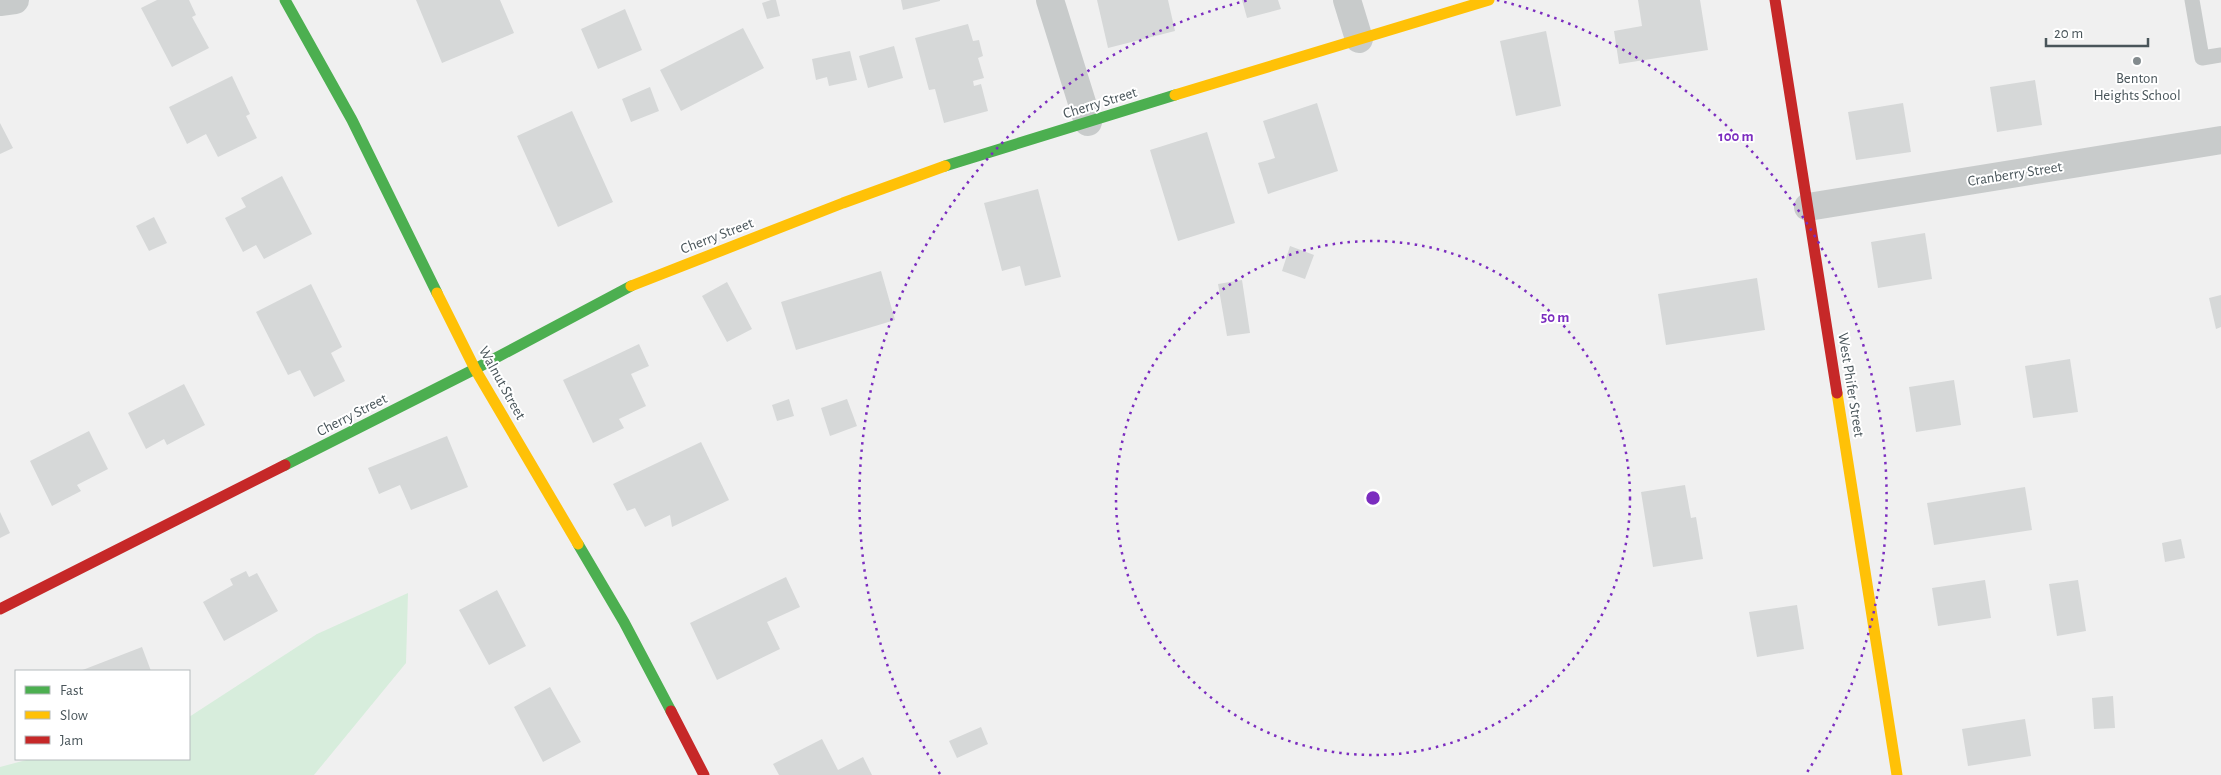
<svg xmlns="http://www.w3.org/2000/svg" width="2221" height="775" viewBox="0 0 2221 775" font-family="'Alegreya Sans',sans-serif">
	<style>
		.green { fill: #d7eddc }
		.building { fill: #d6d8d8 }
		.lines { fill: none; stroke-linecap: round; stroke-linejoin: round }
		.lane { stroke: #c8cbcb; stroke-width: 15 }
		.street { stroke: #c8cbcb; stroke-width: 28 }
		.fast { stroke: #4caf50; stroke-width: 11 }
		.slow { stroke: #ffc107; stroke-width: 11 }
		.jam { stroke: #c62828; stroke-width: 11 }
		.ring { fill: none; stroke: #7b2cbf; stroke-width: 2.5; stroke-dasharray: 2.5 5 }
		.poi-dot { fill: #838b8e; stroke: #fff; stroke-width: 2 }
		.labels { text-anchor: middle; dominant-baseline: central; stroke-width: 4; stroke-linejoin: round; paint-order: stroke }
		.poi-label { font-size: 15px; fill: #49555a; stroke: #fff }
		.street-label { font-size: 15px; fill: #49555a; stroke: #fff }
		.centre { fill: #7b2cbf; stroke: #fff; stroke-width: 2.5 }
		.ring-label { font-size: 15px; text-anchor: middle; font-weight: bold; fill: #7b2cbf; stroke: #fff; stroke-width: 4; stroke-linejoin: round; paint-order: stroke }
	</style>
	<rect width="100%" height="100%" fill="#f0f0f0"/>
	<path class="green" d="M408,593l-2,70 -92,112h-314v-8l30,-8h159v-42l128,-83z"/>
	<path class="building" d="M157,0h32l7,15 -4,2 17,31 -37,19 -31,-59z
		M416,0h84l14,33 -72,30z
		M771,0h5l4,16 -13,3 -5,-16z
		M901,0h39v1l-37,9z
		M1097,0h71l7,31 -67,17z
		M1242,0h36l3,9 -34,9z
		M1638,0h62l8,50 -89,14 -5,-33 28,-5z
		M625,9l17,41 -44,19 -17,-40z
		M968,24l5,17 6,-1 4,16 -5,2 6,20 -11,3 1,5 7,-2 7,27 -44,12 -9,-34 -6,1 -14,-52z
		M743,28l21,40 -83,43 -21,-41z
		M1546,31l15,75 -45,10 -16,-75z
		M894,46l9,32 -35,10 -9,-32z
		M850,51l7,29 -28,6 -2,-9 -11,3 -4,-21z
		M232,76l18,38 -4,2 11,22 -39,19 -12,-23 -19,10 -18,-37z
		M2035,80l7,45 -45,7 -7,-45z
		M650,87l9,24 -28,11 -9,-23z
		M1317,103l21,68 -70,23 -10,-31 17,-5 -12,-37z
		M1903,103l8,49 -55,8 -8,-48z
		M572,111l41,91 -55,25 -41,-91z
		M0,123l13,25 -13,6z
		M1207,132l28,91 -57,18 -28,-91z
		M282,176l30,58 -48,25 -8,-14 -13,7 -18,-34 21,-11 -5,-9z
		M1038,189l23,88 -36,9 -5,-20 -18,5 -18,-68z
		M154,217l13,26 -18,8 -13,-25z
		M1925,233l7,46 -54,9 -7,-46z
		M1290,246l24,9 -9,24 -23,-8z
		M881,271l14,49 -99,30 -15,-48z
		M1757,278l8,52 -99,15 -8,-51z
		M1242,280l8,53 -23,3 -9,-52z
		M727,282l25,47 -25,13 -25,-46z
		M311,284l31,63 -11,6 14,28 -31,16 -14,-27 -12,5 -32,-63z
		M2221,295v32l-5,2 -7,-31z
		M639,344l10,22 -18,8 15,32 -27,13 5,9 -31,15 -30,-63z
		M2070,359l8,53 -45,6 -8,-52z
		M1954,380l7,45 -45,7 -7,-45z
		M184,384l21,41 -38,20 -3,-6 -18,10 -18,-36z
		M789,399l5,17 -17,5 -5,-16z
		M847,399l10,27 -27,10 -9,-28z
		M89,431l19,38 -31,16 4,6 -29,15 -22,-45z
		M447,436l21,51 -57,23 -11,-25 -21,9 -11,-26z
		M701,442l28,58 -57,27 -2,-12 -25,12 -10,-19 -8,3 -14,-27z
		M1685,485l6,33 5,-1 7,42 -50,8 -12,-75z
		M2025,487l7,43 -98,15 -7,-42z
		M0,512l10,21 -10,5z
		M2181,539l4,19 -20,4 -3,-19z
		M246,571l3,6 8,-4 21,38 -54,30 -21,-39 30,-17 -3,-6z
		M786,577l14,30 -33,15 13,27 -63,31 -27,-57z
		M1985,580l6,38 -53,8 -6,-38z
		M2078,580l8,51 -29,5 -8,-52z
		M497,590l29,56 -37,19 -30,-55z
		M1797,605l7,44 -47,8 -8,-45z
		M142,647l9,24h-71z
		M550,687l31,55 -38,20 -29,-55z
		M2113,696l2,32 -21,1 -2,-31z
		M2025,719l6,37 -63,10 -6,-37z
		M981,727l7,17 -31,14 -8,-17z
		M822,739l16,31 25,-13 9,18h-93l-6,-11z"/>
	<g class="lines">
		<path class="lane" d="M2192,0l10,58 19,-3"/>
		<path class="street" d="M1050,0l38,122
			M1347,0l12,39
			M0,2l15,-2
			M1808,207l413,-67"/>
		<path class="fast" d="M285,0l67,120 85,173
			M945,166l230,-71
			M285,465l190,-96 156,-83
			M578,544l46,78 47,89"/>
		<path class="slow" d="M1175,95l314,-95
			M631,286l212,-83 102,-37
			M437,293l38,76 103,175
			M1837,393l60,382"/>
		<path class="jam" d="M1775,0l62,393
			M0,609l285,-144
			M671,711l33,64"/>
	</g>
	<g class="ring">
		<circle cx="1373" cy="498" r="257"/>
		<path d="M940 774A513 513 0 0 1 1249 0M1497 0A513 513 0 0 1 1806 774"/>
	</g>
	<circle class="poi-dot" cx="2137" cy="61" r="5"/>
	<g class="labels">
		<g class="poi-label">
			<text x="2137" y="78">Benton<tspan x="2137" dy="17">Heights School</tspan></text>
		</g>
		<g class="street-label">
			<text transform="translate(1100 103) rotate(-17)">Cherry Street</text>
			<text transform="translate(2015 174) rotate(-9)">Cranberry Street</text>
			<text transform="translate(717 236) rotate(-21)">Cherry Street</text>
			<text transform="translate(502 383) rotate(61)">Walnut Street</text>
			<text transform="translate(1851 385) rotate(81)">West Phifer Street</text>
			<text transform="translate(352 415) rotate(-27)">Cherry Street</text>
		</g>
	</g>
	<circle cx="1373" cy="498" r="8" class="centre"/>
	<g class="ring-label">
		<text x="1736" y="141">100 m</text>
		<text x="1555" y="322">50 m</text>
	</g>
	<rect x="15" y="670" width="175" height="90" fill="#ffffff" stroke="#b6bbbd"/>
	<rect x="25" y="686" width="25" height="8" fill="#4caf50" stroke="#b6bbbd"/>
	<text x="60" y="695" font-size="15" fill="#49555a">Fast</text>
	<rect x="25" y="711" width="25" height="8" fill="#ffc107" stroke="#b6bbbd"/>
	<text x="60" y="720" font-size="15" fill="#49555a">Slow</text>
	<rect x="25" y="736" width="25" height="8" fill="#c62828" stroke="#b6bbbd"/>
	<text x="60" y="745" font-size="15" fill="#49555a">Jam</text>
	<path d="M2046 38v8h102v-8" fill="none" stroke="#49555a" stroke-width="2.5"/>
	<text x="2054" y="38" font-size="15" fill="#49555a" stroke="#ffffff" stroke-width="4" paint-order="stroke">20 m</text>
</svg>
